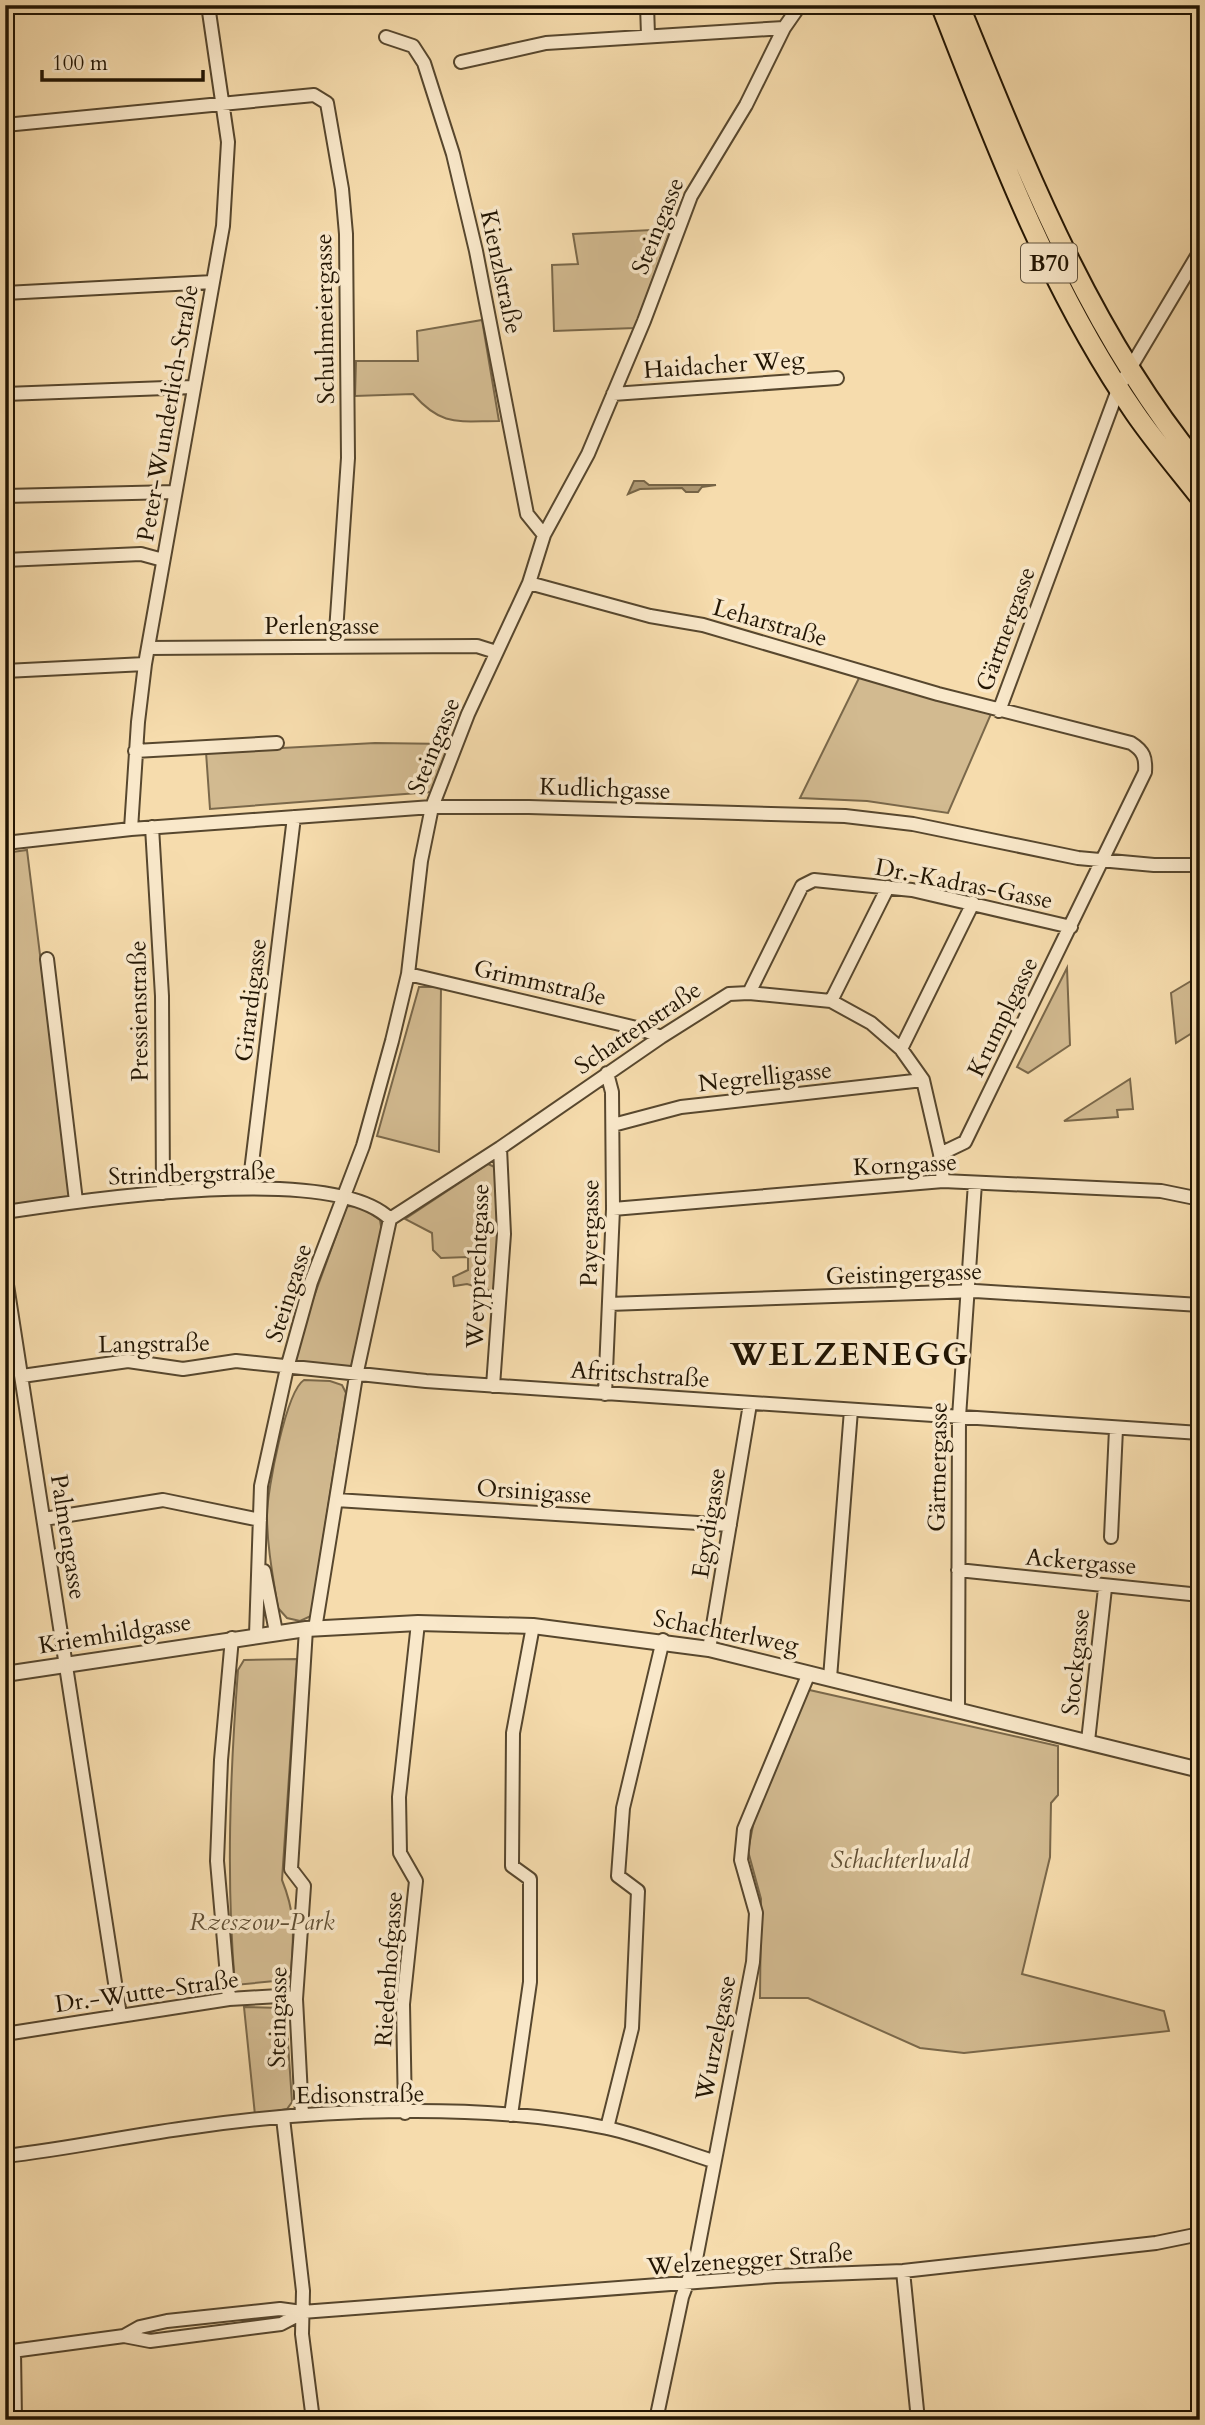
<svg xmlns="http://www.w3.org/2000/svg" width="1205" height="2425" viewBox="0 0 1205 2425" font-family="Cardo,serif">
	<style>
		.green { fill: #d2ba90; stroke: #7a684a; stroke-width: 2 }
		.water { fill: #ae9873; stroke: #766446; stroke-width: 2 }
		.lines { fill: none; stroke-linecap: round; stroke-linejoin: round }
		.minor-casing { stroke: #57472e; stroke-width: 16 }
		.tertiary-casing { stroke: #57472e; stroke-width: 18 }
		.primary-casing { stroke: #221503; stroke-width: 23 }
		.minor { stroke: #f9e8ca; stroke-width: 12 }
		.tertiary { stroke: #f9e8ca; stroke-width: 14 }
		.primary { stroke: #f6dcad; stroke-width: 19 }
		.labels { text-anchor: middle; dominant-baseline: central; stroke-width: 7; stroke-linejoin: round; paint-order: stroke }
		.shield { fill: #f9e8ca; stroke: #62543f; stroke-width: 2 }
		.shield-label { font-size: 23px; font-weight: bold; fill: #221503 }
		.street-label { font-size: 24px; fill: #221503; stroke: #f9e8ca }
		.park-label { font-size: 24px; font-style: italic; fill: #604f34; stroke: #f9e8ca }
		.district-label { font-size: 32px; font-weight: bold; letter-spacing: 2px; fill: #221503; stroke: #f9e8ca }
	</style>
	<rect width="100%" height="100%" fill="#f6dcad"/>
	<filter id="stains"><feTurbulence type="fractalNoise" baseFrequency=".00286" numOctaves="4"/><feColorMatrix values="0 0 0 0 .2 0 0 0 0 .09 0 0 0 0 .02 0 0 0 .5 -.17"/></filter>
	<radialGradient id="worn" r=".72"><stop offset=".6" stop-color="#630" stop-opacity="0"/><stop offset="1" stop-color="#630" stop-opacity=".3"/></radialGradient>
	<path class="green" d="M671,229l-36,99 -81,3 -2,-66 26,-1 -5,-30z
		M482,320l17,101c-41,0 -57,6 -86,-27l-58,2 1,-35h62l-1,-30z
		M860,676l131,38 -43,99 -81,-12 -67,-3z
		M375,743l74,1 -18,48 -221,17 -4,-57z
		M27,850l43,346 -65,11v-354z
		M1067,968l3,77 -42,28 -11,-6z
		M1191,981l9,14v33l-24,15 -5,-50z
		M419,987h22l-2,165 -62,-16z
		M1130,1079l3,30 -16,1 1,7 -54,4z
		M488,1164l11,5 -2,124 -30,-9 -13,2 -1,-9 15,-7v-13l-27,1 -8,-8 -1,-17 -27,-14z
		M347,1206l14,1 19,13 2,12 -31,136 -56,-6 17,-60z
		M304,1380l26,1 12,4 4,8 -35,223 -11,5 -13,-3 -9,-10c-5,-31 -11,-62 -11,-93 0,-24 19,-124 37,-135z
		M297,1659l-15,221c15,37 11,57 9,95l-6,5 -50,5c-9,-106 -5,-209 3,-315l6,-10z
		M805,1689l253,57v49l-7,8 -1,54 -28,117 142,37 5,20 -205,22 -44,-5 -112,-50h-48l1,-99 -13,-48 8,-41z
		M244,2007l37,1 5,5 6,89 -5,7 -32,6z"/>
	<path class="water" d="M634,481h10l5,4h67l-14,2 -4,5h-12l-4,-4 -42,1 -12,5z"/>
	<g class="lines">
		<g class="minor-casing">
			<path id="minor" d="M647,5l1,30
				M386,37l27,9 11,17 29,91 23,97 51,263 17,21
				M461,62l85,-19 238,-15
				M5,125l309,-30 13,8 15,86 4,45 2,224 -13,188
				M5,293l208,-11
				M5,394l188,-7
				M613,394l224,-16
				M5,496l169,-4
				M5,560l136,-6 22,6
				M529,583l121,33 53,9 235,69 193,49c13,8 15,15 14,29l-180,370 -25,12 3,27
				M148,648l329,-2 19,6
				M5,671l140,-7
				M999,711l120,-324 81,-136
				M135,751l142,-8
				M152,827l10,169 1,197
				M131,829l7,-107 7,-58 78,-438 5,-84 -20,-137
				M5,843l126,-14 301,-22h97l316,9 68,8 165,34 76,7h46
				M47,959l29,242
				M408,974l233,55 20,8
				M749,993l53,-107 12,-6 98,10 159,37
				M831,1001l57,-114
				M901,1049l72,-146
				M613,1125l68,-18 242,-27
				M249,1188l45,-371
				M613,1209l330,-28 218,10 39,8
				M5,1212c80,-12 328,-50 385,7l-34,157 -41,253
				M390,1219l110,-71 161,-111 68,-43 20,-1 82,8 40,22 30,26 22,31 17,74
				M5,1272l115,743
				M609,1304l366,-13 225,14
				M22,1376l106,-15 55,8 53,-8 190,20 774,52
				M493,1386l11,-152 -4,-86
				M605,1394l8,-185 -1,-117 -5,-19
				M336,1500l394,25
				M44,1519l119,-19 97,20
				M1111,1537l5,-108
				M958,1570l242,25
				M264,1571l12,61
				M256,1635l5,-149 26,-118 24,-86 52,-136 29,-105 16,-67 13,-113 11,-54 36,-93 61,-131 15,-48 44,-81 56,-133 47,-125 55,-91 38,-77 16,-23
				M709,1649l41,-245
				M830,1678l21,-268
				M958,1710l1,-293 16,-234
				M1088,1741l17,-153
				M229,1999l-12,-138 4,-101 11,-122
				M5,2034l224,-35 50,-3 17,3
				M405,2113l-2,-109 13,-123 -16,-28 -1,-56 19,-174
				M302,2115l-6,-116 8,-113 -13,-17 15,-240
				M511,2115l19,-133v-103l-18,-13 1,-133 20,-107
				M283,2118l20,173 -1,43 11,86
				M607,2128l25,-100 6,-137 -20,-15 5,-68 40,-168
				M5,2156c64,-7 126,-21 189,-29 123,-18 291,-25 413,1 36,8 71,22 106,33
				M903,2271l15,149
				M124,2336l16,-9 27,-6 113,-12 22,3 474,-36 127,-5 253,-28 44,-9
				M14,2351l1,69
				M5,2352l119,-16 26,5 131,-17 21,-11
				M656,2420l26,-123 14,-38 57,-297 3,-49 -15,-53 3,-31 65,-156"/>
		</g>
		<g class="tertiary-casing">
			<path id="tertiary" d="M5,1674l301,-45 112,-6 115,3 176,23 491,121"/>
		</g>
		<g class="primary-casing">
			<path id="primary" d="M941,5c54,139 109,285 194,408 20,29 43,56 65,84
				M959,5c66,161 129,326 241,462"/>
		</g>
		<use href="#minor" class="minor"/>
		<use href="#tertiary" class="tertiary"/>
		<use href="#primary" class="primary"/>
	</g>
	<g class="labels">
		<rect class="shield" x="1021" y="243.5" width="56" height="39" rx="5"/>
		<g class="shield-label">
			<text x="1049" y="263">B70</text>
		</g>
		<g class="street-label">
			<text transform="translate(658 226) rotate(-68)">Steingasse</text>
			<text transform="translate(501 272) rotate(78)">Kienzlstraße</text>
			<text transform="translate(325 319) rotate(-91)">Schuhmeiergasse</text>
			<text transform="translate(724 365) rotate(-4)">Haidacher Weg</text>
			<text transform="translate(168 413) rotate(-80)">Peter-Wunderlich-Straße</text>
			<text transform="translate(770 623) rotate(16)">Leharstraße</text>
			<text x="322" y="626">Perlengasse</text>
			<text transform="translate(1006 629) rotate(-70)">Gärtnergasse</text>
			<text transform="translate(434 746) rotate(-68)">Steingasse</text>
			<text transform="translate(605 789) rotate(2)">Kudlichgasse</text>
			<text transform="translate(964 884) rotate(11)">Dr.-Kadras-Gasse</text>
			<text transform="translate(540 983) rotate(13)">Grimmstraße</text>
			<text transform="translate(251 1000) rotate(-83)">Girardigasse</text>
			<text transform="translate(139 1011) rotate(-91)">Pressienstraße</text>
			<text transform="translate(1003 1017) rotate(-64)">Krumplgasse</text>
			<text transform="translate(638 1028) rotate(-34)">Schattenstraße</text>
			<text transform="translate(765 1077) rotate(-6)">Negrelligasse</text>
			<text transform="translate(905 1165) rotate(-3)">Korngasse</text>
			<text transform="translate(192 1174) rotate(-2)">Strindbergstraße</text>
			<text transform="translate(590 1233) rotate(-89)">Payergasse</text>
			<text transform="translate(478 1266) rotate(-88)">Weyprechtgasse</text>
			<text transform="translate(904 1274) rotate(-2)">Geistingergasse</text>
			<text transform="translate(289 1293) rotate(-72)">Steingasse</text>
			<text transform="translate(154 1344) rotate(-1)">Langstraße</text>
			<text transform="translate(640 1375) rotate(4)">Afritschstraße</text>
			<text transform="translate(938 1467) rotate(-89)">Gärtnergasse</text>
			<text transform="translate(534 1492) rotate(4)">Orsinigasse</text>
			<text transform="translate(709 1523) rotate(-81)">Egydigasse</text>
			<text transform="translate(68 1537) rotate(81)">Palmengasse</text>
			<text transform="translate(1081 1562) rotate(5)">Ackergasse</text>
			<text transform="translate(726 1632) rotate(11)">Schachterlweg</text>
			<text transform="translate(115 1634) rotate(-9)">Kriemhildgasse</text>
			<text transform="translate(1076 1662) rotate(-84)">Stockgasse</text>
			<text transform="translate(389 1969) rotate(-86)">Riedenhofgasse</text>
			<text transform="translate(147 1992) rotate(-8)">Dr.-Wutte-Straße</text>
			<text transform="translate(278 2017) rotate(-89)">Steingasse</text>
			<text transform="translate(716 2038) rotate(-79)">Wurzelgasse</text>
			<text transform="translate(360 2095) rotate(-1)">Edisonstraße</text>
			<text transform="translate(750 2260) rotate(-4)">Welzenegger Straße</text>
		</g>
		<g class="park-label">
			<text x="900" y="1860">Schachterlwald</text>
			<text x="262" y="1922">Rzeszow-Park</text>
		</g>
		<g class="district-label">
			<text x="850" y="1355">WELZENEGG</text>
		</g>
	</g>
	<rect width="1205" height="2425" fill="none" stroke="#f6dcad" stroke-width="28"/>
	<rect x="7" y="7" width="1191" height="2411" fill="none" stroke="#221503" stroke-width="3.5"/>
	<rect x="14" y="14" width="1177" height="2397" fill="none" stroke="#221503" stroke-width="2"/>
	<path d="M42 70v10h161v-10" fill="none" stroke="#221503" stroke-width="3.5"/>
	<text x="52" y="70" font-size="21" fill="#221503" stroke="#f9e8ca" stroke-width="5" paint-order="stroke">100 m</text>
	<rect width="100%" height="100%" filter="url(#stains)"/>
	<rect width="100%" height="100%" fill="url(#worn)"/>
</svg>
